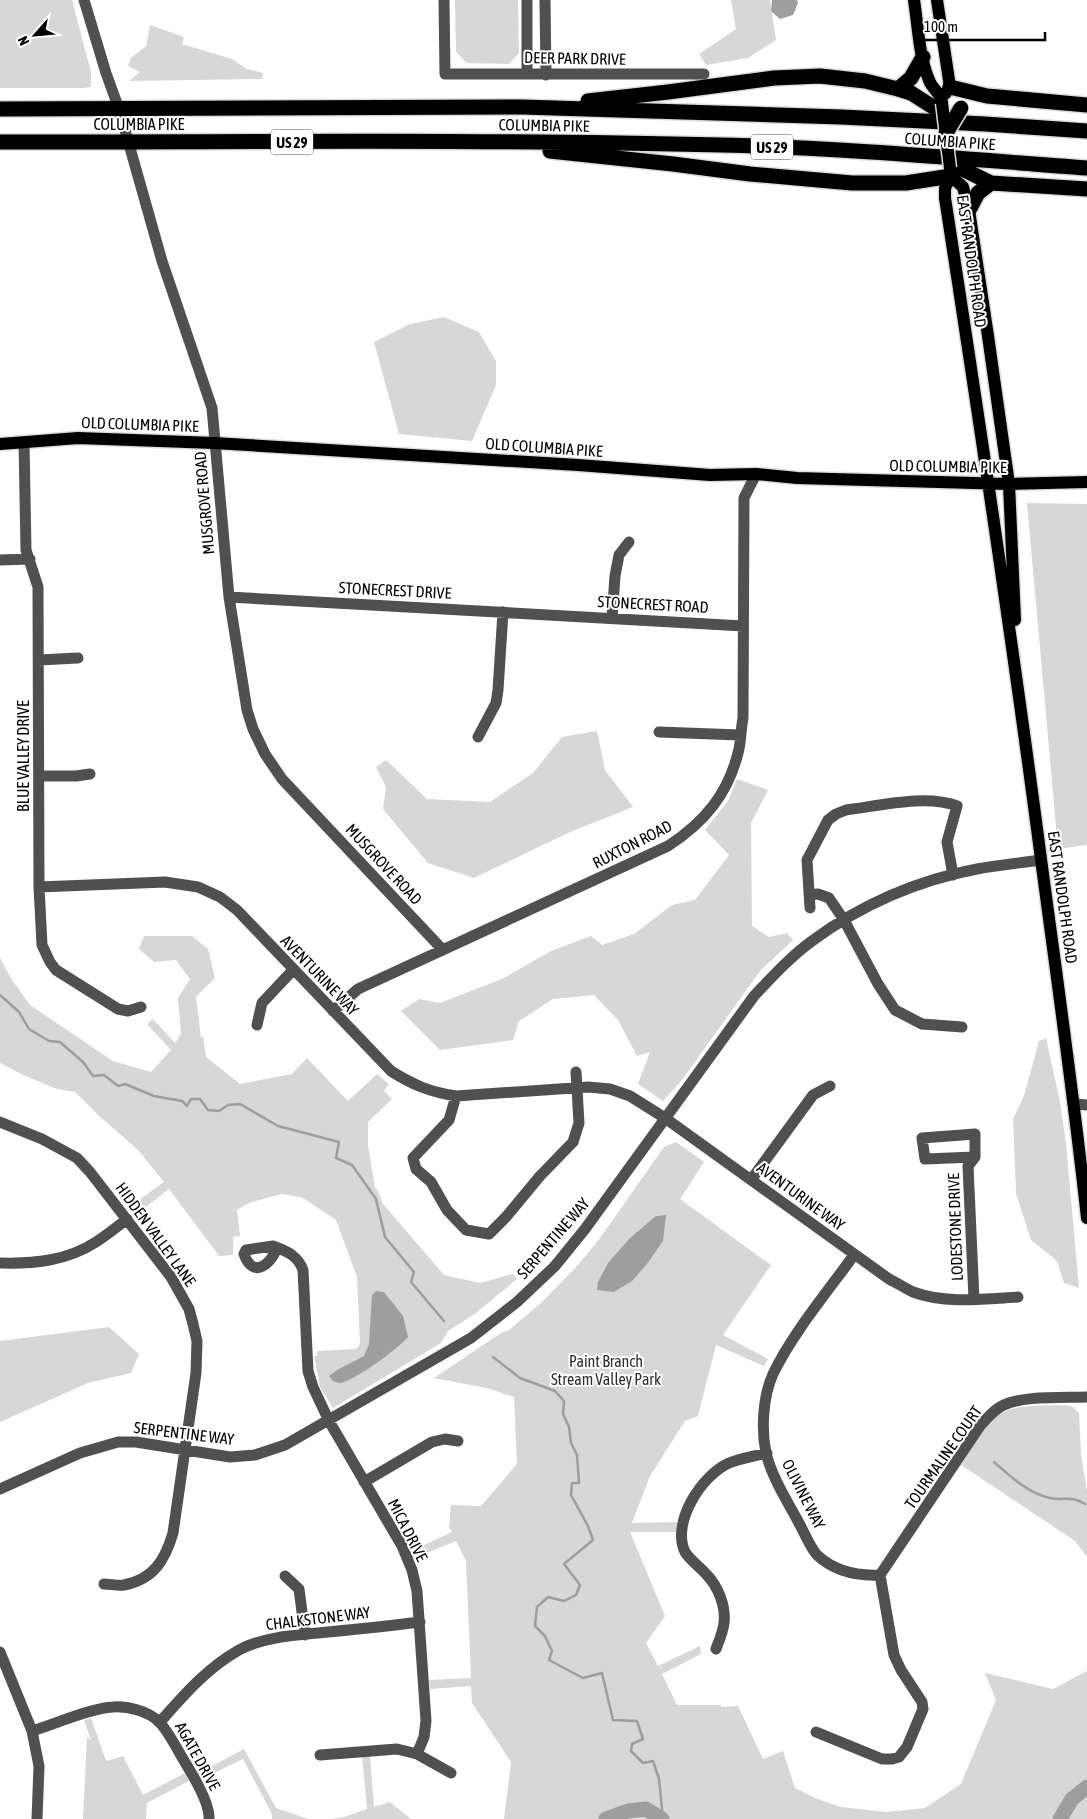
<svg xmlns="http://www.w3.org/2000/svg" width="1087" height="1819" viewBox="0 0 1087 1819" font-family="'Asap Condensed',sans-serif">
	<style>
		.green { fill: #d7d7d7 }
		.water { fill: #9e9e9e }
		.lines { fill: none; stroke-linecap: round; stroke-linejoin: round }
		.stream { stroke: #9e9e9e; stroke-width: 2.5 }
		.river { stroke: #9e9e9e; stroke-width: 15 }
		.major-casing { stroke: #dbdbdb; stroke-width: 15 }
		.highway-casing { stroke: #dbdbdb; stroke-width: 18 }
		.minor { stroke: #505050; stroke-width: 11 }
		.major { stroke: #000; stroke-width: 12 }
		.highway { stroke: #000; stroke-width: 15 }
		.major-bridge-casing { stroke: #dbdbdb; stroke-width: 15; stroke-linecap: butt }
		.highway-bridge-casing { stroke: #dbdbdb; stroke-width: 18; stroke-linecap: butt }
		.major-bridge { stroke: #000; stroke-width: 12 }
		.highway-bridge { stroke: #000; stroke-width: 15 }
		.labels { text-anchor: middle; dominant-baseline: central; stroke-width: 4; stroke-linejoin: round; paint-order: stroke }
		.shield { fill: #fff; stroke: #4c4c4c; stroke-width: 1 }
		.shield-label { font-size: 15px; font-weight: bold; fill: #000 }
		.street-label { font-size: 16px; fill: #000; stroke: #fff }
		.park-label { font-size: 16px; fill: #2e2e2e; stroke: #fff }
	</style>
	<rect width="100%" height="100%" fill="#fff"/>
	<path class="green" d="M0,0h72l19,72v15l-7,1h-84z
		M455,0h63l1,53 -10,11 -42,-1 -11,-11z
		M731,0h39l6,40 -28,18 -42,7 -7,-11 37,-25z
		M150,25l34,12 -2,7 50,15 15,10 16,4 -1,6 -133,2 11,-9 -12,-6 3,-8 15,-12z
		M444,317l35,15 17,29v24l-24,56 -73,-7 -25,-92 36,-18z
		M1027,503l60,1v341l-29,4z
		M597,731l8,39 28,37 -63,25 -96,46 -46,-15 -45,-54 3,-22 -10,-20 10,-7 41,39 63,3 43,-29 29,-36z
		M737,779l31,11 -17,33 1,103 17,11 18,-4 6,7 -33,31 -78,109 -19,21 -25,-17 12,-32 -13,4 -19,-36 -24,-25 -41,4 -34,22 -6,19 -73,10 -39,-39 18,-12 21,4 62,-24 49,-28 40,-15 11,9 32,-11 38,-29 23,-5 34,-45 -24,-25 23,-29z
		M144,936h48l16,13 7,29 -19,19 5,41 2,-2 3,21 34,27 52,-10 15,-16 41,43 29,-27 12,10 -5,7 8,8 -24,23v23l7,43 2,1 6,15 61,71 36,8 33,-9 4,5 -41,34 -28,18 -7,12 -108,65 -13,-21 -6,-31h3v-5l39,-2 4,-5 -3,-67 -21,-57 -30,-20 -6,-3 -18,-3 -31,8 -14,8 3,26 -7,1v18l-14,1 -50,-67 -31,24 -7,-7 33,-24 -26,-32 -40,-35 -23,-23 -18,-3 -34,-14 -23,-12v-105l10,19 20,28 83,56 38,11 20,-22 -24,-26 6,-5 22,24 6,-9 -3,-36 12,-19 -14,-19 -22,2 -15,-13z
		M1046,1038l14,64 6,42 13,144 -15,-5 -7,-22 -26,-21 -15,-47 -3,-74 11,-23 15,-55z
		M676,1142l28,20 -24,37 91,66 -48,70 45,24 -4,7 -48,-21 -18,71 -13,5 -35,55 -18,47 45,-1 -1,10h-46l35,84 -19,27 12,23 42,-20 1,8 -39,20 15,31h44v2l17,-1 25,53 20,-8 12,37 20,10 26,9 45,5 39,-4 36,-24 35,-84 -11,-27 68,16 34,-18v148h-583l7,-57 -39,-59 -1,-17 -41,3 -1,-9 42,-2 -5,-117 -10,-20 -44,18 -3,-7 43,-20 -3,-5 2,-22 30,1 36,-42 -3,-67 -27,-9 -53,-10 67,-45 8,-3 33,-28 36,-37 22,-27 64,-91z
		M109,1327l30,27 -8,19 -43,10 -88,39v-81z
		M1066,1405l7,2 6,6 2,40 6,38v66l-12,-16 -114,-76c11,-16 22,-42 40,-52 18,-9 45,-7 65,-8z
		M91,1718l14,40 2,3 16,-5 20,39 42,-22 4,8 -42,22 -1,16h-63l4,-82 4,3 -7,-20z
		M244,1749l32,59 32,11h-36v-5l-29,-55 -43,21 -3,-6z
		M362,1756h8l4,51 16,-5 21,17h-80l13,-2 23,-8z"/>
	<path class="water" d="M772,0h25l1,3 -5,12 -13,4 -9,-8z
		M666,1215l-3,26 -16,23 -15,17 -18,11 -17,-2 1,-8 10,-19 22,-25 26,-22z
		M376,1291l8,1 19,24 5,21c-9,11 -55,45 -68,46 -2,0 -5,-1 -7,-2l-4,-5 8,-6 27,-14 5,-12 3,-49z"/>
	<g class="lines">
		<path class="stream" d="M0,995l19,17 10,17 20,12 11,1 23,20 10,14 11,-1 14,11 7,-2 29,12 28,5 5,5 4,-7h9l8,11 11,1 9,-6 12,-1 38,22 61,16 -3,16 16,7 24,34 9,38 29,35 -3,10 33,39
			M493,1357l27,21 35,13 9,10 -1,13 6,13 2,16 6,12 2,28h-7l-1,12 17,31 5,14 -29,24 16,21 -4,10 -12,6 -16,-4 -11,10 -2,19 10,10 7,15 -3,9 34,18 19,-5 11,47 24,1 6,18 -11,5 -1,7 12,12 10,-2 6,18 4,40
			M994,1462c16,14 35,32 56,36 14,3 21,-3 35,6"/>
		<path class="river" d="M606,1819l22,-8 18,-2 16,10
			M1060,1819l12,-20 15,-12"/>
		<g class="major-casing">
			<path id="major" d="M914,0c4,26 5,56 15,80 3,9 12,13 13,23
				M937,0l13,87 -5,7
				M951,176l-6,12v10c34,220 67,440 96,661 16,120 33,239 46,359
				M951,176l12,11 6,23 19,126 21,148 6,136
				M0,444l78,-6 136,5 364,22 132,10 46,-1 41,4 212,6 78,-2"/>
		</g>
		<g class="highway-casing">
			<path id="highway" d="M950,87l37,9 100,9
				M898,89l13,-11 12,-21
				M588,101l80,-9 106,-14 46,-2 45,5 33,8 13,4 33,21
				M0,109l522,-2 319,10 144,7 102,7
				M0,142c240,0 481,-3 722,3 121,3 243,14 365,23
				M550,151l123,13 77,10 102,9h54l45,-7
				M950,163l41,20 96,6
				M969,210l9,-17 13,-10"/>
		</g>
		<path class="minor" d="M84,0l22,73 13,36 43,152 50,147 17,189 18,113 6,19 12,25 17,25 160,170
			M444,0l1,74h259
			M545,0l1,75
			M527,74v-74
			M24,442l2,108 12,37 1,300 3,58 8,17 6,8 62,39 10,2 13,-4
			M0,560l30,-1
			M229,597l514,29
			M612,618l3,-42 4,-21 10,-13
			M39,660l39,-2
			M659,732l81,3
			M478,737l18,-34 2,-13 5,-78
			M39,776h37l14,-2
			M39,887l126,-5 33,5 22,10 17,13 154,161c22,14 39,21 65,25l132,-9 22,2 20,7 35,22 224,161c8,4 16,9 24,13 32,12 71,7 105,5
			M809,895l9,-1 11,4 15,22 34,64 17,26 27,14 40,3
			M810,908l-3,-48 21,-40 8,-6 10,-4c33,-4 80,-16 111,-4l-10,36 6,33
			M333,1011l25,-22 310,-143c37,-24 61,-53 71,-97 2,-10 2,-21 4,-31l1,-220 12,-24
			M257,1025l5,-22 31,-33
			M456,1096l-7,24 -36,38 3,11 15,13 16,28 19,20 23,4 17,-17 34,-41 33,-34 6,-19 -3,-51
			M1075,1104l12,1
			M0,1122l42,17 35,19 13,14 81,105 18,32 4,15 4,17 -1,32 -23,160c-8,27 -19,46 -49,52 -6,1 -14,-1 -20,-1
			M975,1134v23l-50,2 -3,-21z
			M751,1180l62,-85 17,-9
			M277,1248c-7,17 -24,31 -33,6l2,-4 27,-4c14,5 25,10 30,24l5,101 5,16 16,34 73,125 10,24 5,21 9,130 -2,16 -7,17
			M854,1255c-26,36 -62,79 -81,119 -10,22 -12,55 -7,79 6,25 22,49 34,72 5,9 10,22 17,30 17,16 41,21 63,20
			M0,1263c33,1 67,-2 96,-21 11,-7 21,-15 31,-23
			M974,1299l-6,-133 7,-9
			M364,1482l68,-40 13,-3 13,2
			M0,1489l80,-36 38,-11h18l94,15 25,-2 30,-10 186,-107 46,-36 38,-36 30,-37 169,-233c18,-19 36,-39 58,-55 48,-36 106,-61 165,-72 21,-4 43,-6 64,-9
			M880,1575l100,-149c6,-7 12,-14 20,-19 20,-12 63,-9 87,-10
			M285,1576l14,13 6,46
			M716,1649c3,-8 7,-17 8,-26 2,-17 -6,-37 -18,-49 -6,-7 -16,-14 -21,-22 -14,-30 17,-77 44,-89 11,-5 26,-7 38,-10
			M0,1652l32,79 7,35 -2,53
			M160,1722c24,-27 47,-54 79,-72 26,-14 60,-15 89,-18 31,-3 61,-6 92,-10
			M32,1731c23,-7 59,-23 81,-24 14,-1 36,4 46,15 9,8 20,31 27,42 8,13 24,40 23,55
			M816,1732l66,27h10l7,-2 8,-10 16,-38 -1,-7 -21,-32 -7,-15 -14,-80
			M320,1755l77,-6 20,5 34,19"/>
		<use href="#major" class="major"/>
		<use href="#highway" class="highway"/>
		<g class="major-bridge-casing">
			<path id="major-bridge" d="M942,103l8,65"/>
		</g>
		<g class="highway-bridge-casing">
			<path id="highway-bridge" d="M946,133l15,-25"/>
		</g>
		<use href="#major-bridge" class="major-bridge"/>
		<use href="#highway-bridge" class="highway-bridge"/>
	</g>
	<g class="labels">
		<g class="shield">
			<rect x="271" y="129.5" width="42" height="25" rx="4"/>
			<rect x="751" y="134.5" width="42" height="25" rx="4"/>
		</g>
		<g class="shield-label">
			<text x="292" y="142">US 29</text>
			<text x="772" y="147">US 29</text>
		</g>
		<g class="street-label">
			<text transform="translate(575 58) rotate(1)">DEER PARK DRIVE</text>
			<text x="139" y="124">COLUMBIA PIKE</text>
			<text transform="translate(544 125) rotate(1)">COLUMBIA PIKE</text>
			<text transform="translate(950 141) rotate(4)">COLUMBIA PIKE</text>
			<text transform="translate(972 261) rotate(82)">EAST RANDOLPH ROAD</text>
			<text transform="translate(140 424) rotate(2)">OLD COLUMBIA PIKE</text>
			<text transform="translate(544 447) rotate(4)">OLD COLUMBIA PIKE</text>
			<text transform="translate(948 466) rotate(1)">OLD COLUMBIA PIKE</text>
			<text transform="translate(204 503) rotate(-95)">MUSGROVE ROAD</text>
			<text transform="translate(395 590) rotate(3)">STONECREST DRIVE</text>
			<text transform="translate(653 604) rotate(3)">STONECREST ROAD</text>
			<text transform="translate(23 756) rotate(-90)">BLUE VALLEY DRIVE</text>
			<text transform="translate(632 844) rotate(-27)">RUXTON ROAD</text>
			<text transform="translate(384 864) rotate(47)">MUSGROVE ROAD</text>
			<text transform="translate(1063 897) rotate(82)">EAST RANDOLPH ROAD</text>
			<text transform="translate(320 975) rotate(46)">AVENTURINE WAY</text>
			<text transform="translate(801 1196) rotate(36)">AVENTURINE WAY</text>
			<text transform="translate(955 1227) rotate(-92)">LODESTONE DRIVE</text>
			<text transform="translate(156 1234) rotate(54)">HIDDEN VALLEY LANE</text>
			<text transform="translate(553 1238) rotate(-49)">SERPENTINE WAY</text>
			<text transform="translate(184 1433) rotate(7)">SERPENTINE WAY</text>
			<text transform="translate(943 1457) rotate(-55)">TOURMALINE COURT</text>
			<text transform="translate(804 1494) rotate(63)">OLIVINE WAY</text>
			<text transform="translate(408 1530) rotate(63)">MICA DRIVE</text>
			<text transform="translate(318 1618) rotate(-7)">CHALKSTONE WAY</text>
			<text transform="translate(198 1756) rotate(61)">AGATE DRIVE</text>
		</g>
		<g class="park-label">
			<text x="606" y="1361">Paint Branch<tspan x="606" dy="18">Stream Valley Park</tspan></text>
		</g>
	</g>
	<g transform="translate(35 35) rotate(243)" stroke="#ffffff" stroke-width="4" paint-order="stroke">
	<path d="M0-4L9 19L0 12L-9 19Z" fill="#000000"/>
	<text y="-8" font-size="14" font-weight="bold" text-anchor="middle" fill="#000000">N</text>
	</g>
	<path d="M917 32v8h128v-8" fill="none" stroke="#000000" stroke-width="2.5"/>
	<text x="924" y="32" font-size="15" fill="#000000" stroke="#ffffff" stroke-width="4" paint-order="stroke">100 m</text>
</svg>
